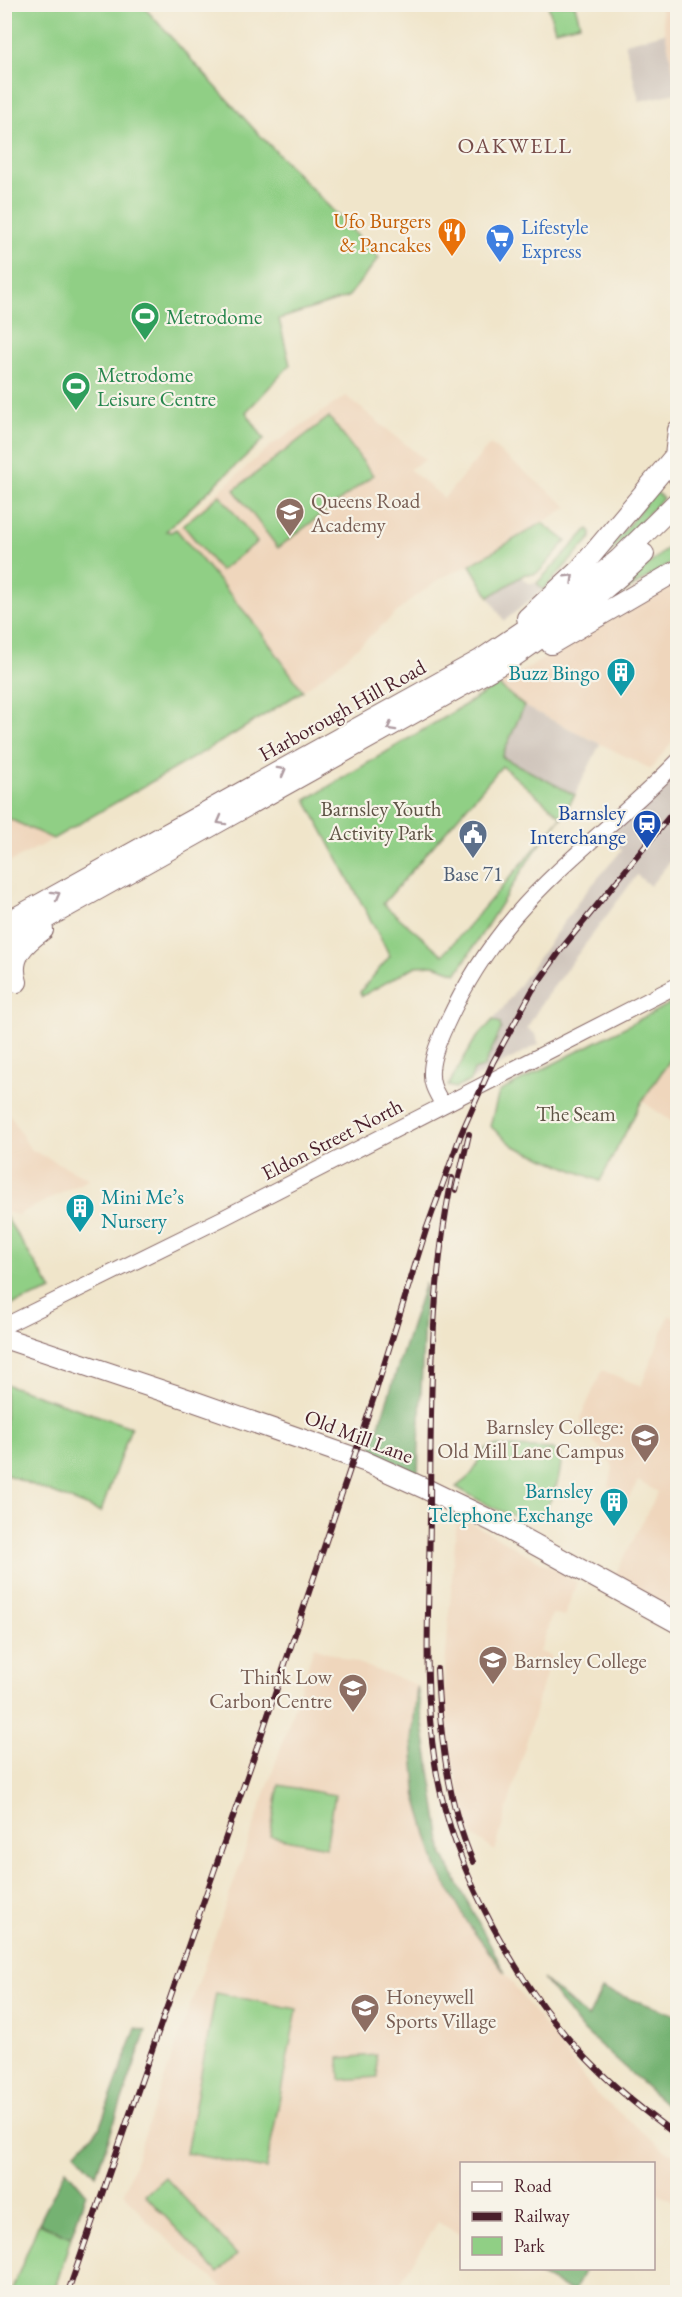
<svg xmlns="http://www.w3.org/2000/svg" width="682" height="2297" viewBox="0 0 682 2297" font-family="'EB Garamond',serif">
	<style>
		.built { fill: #efd6bc }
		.industrial { fill: #cdc2b9 }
		.green { fill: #90cf85; stroke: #6d7758; stroke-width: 1.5; fill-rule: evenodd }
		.forest { fill: #74b272; stroke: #5f684e; stroke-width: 1.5 }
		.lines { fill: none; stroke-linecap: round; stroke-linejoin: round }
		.tertiary-casing { stroke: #846463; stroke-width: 17 }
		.trunk-casing { stroke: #846463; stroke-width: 22 }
		.tertiary { stroke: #fff; stroke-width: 15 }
		.trunk { stroke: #fff; stroke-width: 20 }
		.rail-casing { stroke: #4a1f2b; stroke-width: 6 }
		.rail { stroke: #f7f3e8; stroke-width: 4; stroke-dasharray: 11; stroke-linecap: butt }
		.oneway { stroke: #ae9aa0 }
		.labels { text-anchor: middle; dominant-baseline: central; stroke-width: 4.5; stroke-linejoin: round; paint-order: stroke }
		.food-label { font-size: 21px; fill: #c56008; stroke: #f7f3e8; text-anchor: end }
		.shop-label { font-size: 21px; fill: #366cbe; stroke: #f7f3e8; text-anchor: start }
		.leisure-label { font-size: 21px; fill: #27864d; stroke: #f7f3e8; text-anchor: start }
		.education-label { font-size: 21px; fill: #785e54; stroke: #f7f3e8; text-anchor: start }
		.culture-label { font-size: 21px; fill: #0d838f; stroke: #f7f3e8; text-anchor: end }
		.street-label { font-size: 21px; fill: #4a1f2b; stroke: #f7f3e8 }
		.park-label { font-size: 21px; fill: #5f5446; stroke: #f7f3e8 }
		.transit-label { font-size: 21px; fill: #164399; stroke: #f7f3e8; text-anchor: end }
		.service-label { font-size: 21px; fill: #4e5e75; stroke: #f7f3e8 }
		.neighbourhood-label { font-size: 22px; letter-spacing: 1.5px; fill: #764b48; stroke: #f7f3e8 }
	</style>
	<rect width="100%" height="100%" fill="#f7f3e8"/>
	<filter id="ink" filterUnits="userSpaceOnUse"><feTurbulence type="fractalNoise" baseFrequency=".0167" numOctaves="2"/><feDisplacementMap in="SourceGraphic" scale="12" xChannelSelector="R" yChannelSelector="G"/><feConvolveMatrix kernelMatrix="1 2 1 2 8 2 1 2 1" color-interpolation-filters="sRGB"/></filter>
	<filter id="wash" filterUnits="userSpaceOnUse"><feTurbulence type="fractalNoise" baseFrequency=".008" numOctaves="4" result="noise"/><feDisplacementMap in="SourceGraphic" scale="24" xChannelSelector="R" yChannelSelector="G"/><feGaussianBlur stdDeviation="1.35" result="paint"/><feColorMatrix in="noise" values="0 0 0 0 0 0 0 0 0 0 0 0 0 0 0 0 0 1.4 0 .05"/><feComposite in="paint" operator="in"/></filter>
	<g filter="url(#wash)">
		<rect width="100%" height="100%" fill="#f0e5ca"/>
		<path class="built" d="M660,5h17l-1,82 -11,-54z
			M346,396l79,64 -16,9 35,29 46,-54 78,63 -98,58 -27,12 -30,21 -72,64 -38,29 -45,-63 -82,-99 93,-82z
			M677,583v152l-26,34 -127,-63 -26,-21z
			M5,817l48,22 -48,26z
			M677,1050v75l-35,-24z
			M5,1106l25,43 60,30 -73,36 -12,-3z
			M669,1315l8,4v291l-30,-14 -32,-21 43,-83 -20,-11 -9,17 -20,-12 4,-18 -3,-8 -28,-33 -1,-10 21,-47 39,16z
			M457,1515l120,67 -13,35 -12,-3 -12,38 11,4 -56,195 -24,-17 -30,-117z
			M314,1647l103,38 -5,56 5,59 20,69 34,59 125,166 69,56 12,6v47l-23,-12v-27h-192l-1,71 -23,-13 -44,70h-166l-79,-69 -25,-30 147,-416z"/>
		<path class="industrial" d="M665,33l12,54v9l-1,-3 -37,8 -14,-58z
			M521,577l8,6h8l6,7 -39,31 -15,-24z
			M524,706l76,38 -25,51 -73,-38z
			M677,777v76l-27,33 -13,-11 -92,123 -18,30 8,6 4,10 -81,43 16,-46 29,-33 78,-110 41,-48 -14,-13 21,-24 20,-18z"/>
		<path class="green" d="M5,4l137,1 112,124 125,129 -31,39 -69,22 11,46 -44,47 18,27 -98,92 5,1 5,-3 82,99 45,63 -69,43 -181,105 -48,-22z
			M548,5h27l5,19 -25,6z
			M329,417l44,58 -95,73 -44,-58z
			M655,491l8,7 -72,75z
			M220,495l37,47 -37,29 -37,-46z
			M542,523l24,18 -25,29 -6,4h-10l-36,23 -19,-32z
			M588,529l3,3v6l-48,52 -6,-7z
			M673,543l3,17 -71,44z
			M498,685l26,21 -22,51 73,38 -13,21 -34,45 -71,112 -23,-8 -18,1 -54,30 -2,-4 30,-36 -84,-156zM502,766l60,51 -119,138 -60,-51z
			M677,1000v50l-35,51 -42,80 -86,-35 -24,-20 9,-34z
			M493,1020l7,3 1,6 -17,38 -10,3 -4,11 -14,7 -8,-2 26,-45z
			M4,1214l48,76 -43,16h-5z
			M5,1384l126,43 -30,85 -96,-38z
			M495,1446l58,3 8,6c1,19 -8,46 -21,61 -25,9 -62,-17 -84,-29 6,-5 15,-10 18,-17 8,-14 2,-20 21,-24z
			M279,1785l56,10 -9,52 -56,-11z
			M216,1993l81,16 -31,160 -80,-16z
			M376,2055l2,22 -38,3 -1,-22z
			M165,2177l72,78 -19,18 -73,-78z
			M39,2223l32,14 -17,55h-43z"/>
		<path class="forest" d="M425,1283l-7,191 -47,-24z
			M417,1685l26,170 62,118 -34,-45 -34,-59 -20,-69 -5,-59z
			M543,1979l45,39 14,-29 75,26v96l-13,-8 -83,-75z
			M136,2028l10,3 -50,144 -21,-23 24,-23z
			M66,2169l20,24 -15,44 -32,-14z
			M526,2269h59l-11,23z"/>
	</g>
	<g filter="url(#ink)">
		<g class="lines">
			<g class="tertiary-casing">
				<path id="tertiary" d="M443,1105c-3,-6 -8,-13 -10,-20 -6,-19 6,-45 14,-62 18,-39 40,-74 68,-107 49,-57 111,-101 163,-155
					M4,1326l219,-108 455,-233"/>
			</g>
			<g class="trunk-casing">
				<path id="trunk" d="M678,430l-3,26 3,20
					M527,618l53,-49 98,-117
					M551,644l127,-74
					M4,924l476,-264 95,-64 44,-37 59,-58
					M4,942l508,-284c46,-32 91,-65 132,-104
					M17,982c-8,-25 7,-38 26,-52
					M4,1338l186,62 174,61 62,28 68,33 184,101"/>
			</g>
			<use href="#tertiary" class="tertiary"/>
			<use href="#trunk" class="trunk"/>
			<g class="rail-casing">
				<path id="rail" d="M452,1178c-22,109 -21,218 -22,329 0,84 -8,172 5,256 16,105 86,232 162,306 25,25 52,46 81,67
					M456,1190l13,-56
					M437,1669c3,64 10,133 36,193
					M68,2292l193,-556 113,-339 52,-167 35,-96 32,-72 39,-71 31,-44 115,-141"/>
			</g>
			<use href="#rail" class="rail"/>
		</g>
		<defs><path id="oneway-chevron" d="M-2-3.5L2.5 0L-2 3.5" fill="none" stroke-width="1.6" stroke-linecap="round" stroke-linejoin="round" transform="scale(1.5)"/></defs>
		<g class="oneway">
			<use href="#oneway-chevron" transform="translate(570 578) rotate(-44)"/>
			<use href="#oneway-chevron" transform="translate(391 727) rotate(151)"/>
			<use href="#oneway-chevron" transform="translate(282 771) rotate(-29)"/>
			<use href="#oneway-chevron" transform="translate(221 821) rotate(151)"/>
			<use href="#oneway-chevron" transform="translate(56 895) rotate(-29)"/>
		</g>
	</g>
	<defs>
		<g id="restaurant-pin" transform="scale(1.5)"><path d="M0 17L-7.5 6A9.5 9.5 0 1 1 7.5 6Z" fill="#e8710a" stroke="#f7f3e8"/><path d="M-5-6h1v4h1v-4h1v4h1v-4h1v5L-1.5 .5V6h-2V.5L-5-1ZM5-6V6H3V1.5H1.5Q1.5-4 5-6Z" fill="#fff"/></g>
		<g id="supermarket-pin" transform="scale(1.5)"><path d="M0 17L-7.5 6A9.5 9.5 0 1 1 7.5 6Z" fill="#3f7fe0" stroke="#f7f3e8"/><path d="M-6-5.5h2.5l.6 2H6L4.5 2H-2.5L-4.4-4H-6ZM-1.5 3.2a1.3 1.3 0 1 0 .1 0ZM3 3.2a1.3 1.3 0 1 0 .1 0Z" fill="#fff"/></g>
		<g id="stadium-pin" transform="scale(1.5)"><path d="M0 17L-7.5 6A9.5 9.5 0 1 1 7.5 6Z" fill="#2e9e5b" stroke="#f7f3e8"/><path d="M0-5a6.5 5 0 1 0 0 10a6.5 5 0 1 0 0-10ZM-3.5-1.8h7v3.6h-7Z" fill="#fff"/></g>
		<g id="school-pin" transform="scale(1.5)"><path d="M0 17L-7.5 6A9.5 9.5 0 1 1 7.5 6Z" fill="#8d6e63" stroke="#f7f3e8"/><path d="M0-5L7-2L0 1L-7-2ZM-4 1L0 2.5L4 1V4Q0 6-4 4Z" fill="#fff"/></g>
		<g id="building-pin" transform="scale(1.5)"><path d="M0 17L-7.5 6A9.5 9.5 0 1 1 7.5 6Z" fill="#0f9aa8" stroke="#f7f3e8"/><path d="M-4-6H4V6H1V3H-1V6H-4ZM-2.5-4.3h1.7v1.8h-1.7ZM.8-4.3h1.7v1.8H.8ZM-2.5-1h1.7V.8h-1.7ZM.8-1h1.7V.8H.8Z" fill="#fff"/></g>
		<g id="station-pin" transform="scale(1.5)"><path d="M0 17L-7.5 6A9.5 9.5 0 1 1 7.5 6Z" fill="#1a4fb4" stroke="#f7f3e8"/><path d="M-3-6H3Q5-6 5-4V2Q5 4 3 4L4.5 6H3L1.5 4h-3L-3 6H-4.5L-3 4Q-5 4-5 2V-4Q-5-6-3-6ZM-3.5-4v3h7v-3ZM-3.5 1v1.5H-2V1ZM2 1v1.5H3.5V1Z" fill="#fff"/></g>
		<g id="civic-pin" transform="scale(1.5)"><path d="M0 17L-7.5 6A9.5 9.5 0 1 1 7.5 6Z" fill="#5c6f8a" stroke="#f7f3e8"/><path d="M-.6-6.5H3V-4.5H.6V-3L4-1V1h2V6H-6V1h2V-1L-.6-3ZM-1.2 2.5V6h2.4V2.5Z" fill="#fff"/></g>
		<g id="university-pin" transform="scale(1.5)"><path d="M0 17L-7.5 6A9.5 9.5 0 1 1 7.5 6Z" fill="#8d6e63" stroke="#f7f3e8"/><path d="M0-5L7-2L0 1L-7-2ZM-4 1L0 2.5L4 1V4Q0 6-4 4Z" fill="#fff"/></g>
	</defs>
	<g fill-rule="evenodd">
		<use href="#restaurant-pin" x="452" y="232"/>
		<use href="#supermarket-pin" x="500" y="238"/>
		<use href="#stadium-pin" x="145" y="316"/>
		<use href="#stadium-pin" x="76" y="386"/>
		<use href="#school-pin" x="290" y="512"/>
		<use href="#building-pin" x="621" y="672"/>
		<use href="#station-pin" x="647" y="824"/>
		<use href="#civic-pin" x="473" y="834"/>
		<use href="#building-pin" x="80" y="1208"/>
		<use href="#university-pin" x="645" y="1438"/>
		<use href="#building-pin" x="614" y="1502"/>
		<use href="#university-pin" x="493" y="1660"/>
		<use href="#university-pin" x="353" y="1688"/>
		<use href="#university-pin" x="365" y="2008"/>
	</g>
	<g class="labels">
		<g class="food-label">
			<text x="431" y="220">Ufo Burgers<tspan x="431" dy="24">&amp; Pancakes</tspan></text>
		</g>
		<g class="shop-label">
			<text x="521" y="226">Lifestyle<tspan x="521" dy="24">Express</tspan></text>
		</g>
		<g class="leisure-label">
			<text x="166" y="316">Metrodome</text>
			<text x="97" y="374">Metrodome<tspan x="97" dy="24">Leisure Centre</tspan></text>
		</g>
		<g class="education-label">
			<text x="311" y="500">Queens Road<tspan x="311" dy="24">Academy</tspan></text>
			<text x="624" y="1426" text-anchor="end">Barnsley College:<tspan x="624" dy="24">Old Mill Lane Campus</tspan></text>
			<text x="514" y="1660">Barnsley College</text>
			<text x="332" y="1676" text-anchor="end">Think Low<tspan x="332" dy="24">Carbon Centre</tspan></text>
			<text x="386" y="1996">Honeywell<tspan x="386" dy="24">Sports Village</tspan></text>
		</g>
		<g class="culture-label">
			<text x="600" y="672">Buzz Bingo</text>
			<text x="101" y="1196" text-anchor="start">Mini Me’s<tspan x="101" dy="24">Nursery</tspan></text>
			<text x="593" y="1490">Barnsley<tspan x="593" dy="24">Telephone Exchange</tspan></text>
		</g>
		<g class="street-label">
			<text transform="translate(342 710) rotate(-29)">Harborough Hill Road</text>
			<text transform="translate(332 1139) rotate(-27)">Eldon Street North</text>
			<text transform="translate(359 1436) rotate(21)">Old Mill Lane</text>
		</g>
		<g class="park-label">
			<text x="381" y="808">Barnsley Youth<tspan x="381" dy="24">Activity Park</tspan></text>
			<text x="576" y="1113">The Seam</text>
		</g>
		<g class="transit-label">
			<text x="626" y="812">Barnsley<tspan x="626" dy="24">Interchange</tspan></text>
		</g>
		<g class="service-label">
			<text x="473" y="873">Base 71</text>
		</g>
		<g class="neighbourhood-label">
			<text x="515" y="145">OAKWELL</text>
		</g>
	</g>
	<rect width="682" height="2297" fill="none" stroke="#f7f3e8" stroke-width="24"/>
	<rect x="460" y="2162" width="195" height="108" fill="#f7f3e8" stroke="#b29e9c" stroke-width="1.5"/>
	<rect x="472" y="2182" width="30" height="9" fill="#ffffff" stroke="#b29e9c" stroke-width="1.5"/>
	<text x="514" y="2192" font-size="18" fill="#4a1f2b">Road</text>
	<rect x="472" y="2212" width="30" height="9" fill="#4a1f2b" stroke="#b29e9c" stroke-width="1.5"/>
	<text x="514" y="2222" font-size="18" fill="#4a1f2b">Railway</text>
	<rect x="472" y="2237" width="30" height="18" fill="#90cf85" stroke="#b29e9c" stroke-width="1.5"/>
	<text x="514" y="2252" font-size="18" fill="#4a1f2b">Park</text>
</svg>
